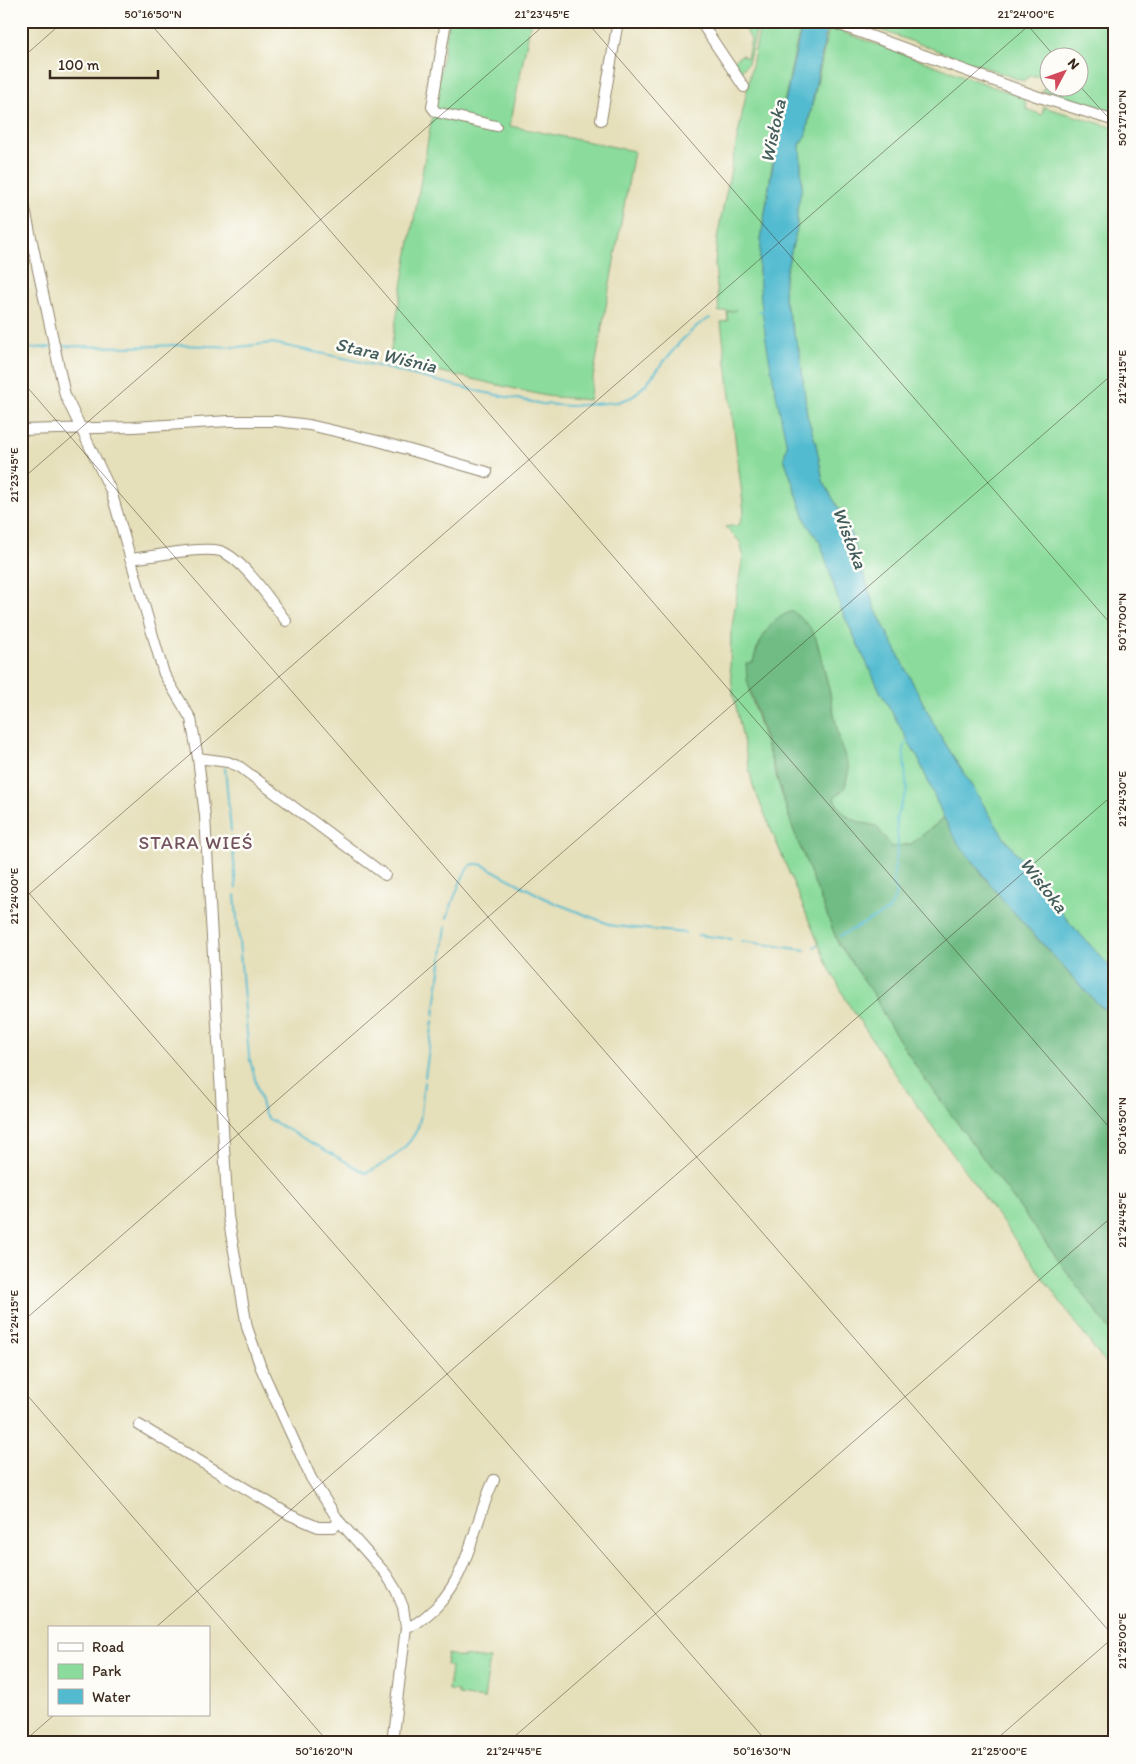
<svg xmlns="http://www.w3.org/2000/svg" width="1136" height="1764" viewBox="0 0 1136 1764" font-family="Itim,sans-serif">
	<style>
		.green { fill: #8bdc9c; stroke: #63835d; fill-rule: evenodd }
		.forest { fill: #70bc84; stroke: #567351 }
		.water { fill: #53bbd0; stroke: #477277 }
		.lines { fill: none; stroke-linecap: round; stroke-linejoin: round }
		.stream { stroke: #53bbd0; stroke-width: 2 }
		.minor-casing { stroke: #90846c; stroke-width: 12 }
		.minor { stroke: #fff; stroke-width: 10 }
		.ticks { fill: none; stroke: #3b2a1e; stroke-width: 1; stroke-opacity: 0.45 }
		.labels { text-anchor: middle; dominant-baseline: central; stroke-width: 5; stroke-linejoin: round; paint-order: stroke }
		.water-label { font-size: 19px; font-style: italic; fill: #435d5c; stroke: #fdfcf7 }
		.neighbourhood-label { font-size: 19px; letter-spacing: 1px; fill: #72535f; stroke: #fdfcf7 }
		.neatline { fill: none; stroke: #3b2a1e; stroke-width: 2 }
		.ticks-label { font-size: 12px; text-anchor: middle; fill: #3b2a1e }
	</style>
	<rect width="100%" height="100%" fill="#fdfcf7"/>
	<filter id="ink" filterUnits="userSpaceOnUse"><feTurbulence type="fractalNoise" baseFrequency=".02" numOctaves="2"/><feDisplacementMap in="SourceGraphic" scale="10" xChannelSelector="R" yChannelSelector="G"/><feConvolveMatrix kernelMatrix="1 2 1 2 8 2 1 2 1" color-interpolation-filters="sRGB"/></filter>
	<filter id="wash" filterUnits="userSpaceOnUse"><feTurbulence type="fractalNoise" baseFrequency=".0096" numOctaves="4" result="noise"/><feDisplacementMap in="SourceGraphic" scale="20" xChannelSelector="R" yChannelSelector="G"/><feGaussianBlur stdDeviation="1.12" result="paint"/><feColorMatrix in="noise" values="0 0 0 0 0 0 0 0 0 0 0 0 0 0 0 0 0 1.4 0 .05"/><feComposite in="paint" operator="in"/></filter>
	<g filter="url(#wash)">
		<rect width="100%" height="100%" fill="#e5dfba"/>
		<path class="green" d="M449,21h82l-21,105 124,25 -45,249 -43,-4 -157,-36z
			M743,21h16l-11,42 -8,9 -9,-10 11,-7 5,3 4,-18 -8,-15z
			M761,21h16l25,7 -5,13 -22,105 -14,92 -2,33 8,65 20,110 -3,12 23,66 14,19 20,66 40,84 37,65 26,60 -33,26 -19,3 -16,-21c-22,-5 -31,-7 -42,-27l11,-12 4,-19 -9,-25 -11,-54 -13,-51 -59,10 -4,14 -3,32 42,132 46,117 35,50 14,28 35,54 193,262v40l-206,-283 -60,-89 -22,-41 -74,-178 -20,-93 -3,-26 1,-34 12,-79 -3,-12 -15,-15 14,-2 5,-13 -23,-190 7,-1 -1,-9 9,-2 -17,2 -4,-49 2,-25z
			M855,21h260v92l-72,-22 4,-15h-17l-7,5zM1048,58h30v30h-30z
			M829,27l195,71 3,11 15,6 2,-8 71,21v844l-46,-50 -66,-86 -65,-104 -63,-123 -27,-84 -25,-44 -7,-37 -9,-29 -7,-61 -16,-55 1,-23 12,-48v-19l5,-22 -2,-42 6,-11z
			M448,1654l15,4v-2l27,3 -6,40 -26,-4v-4l-10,-1 3,-23 -5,-2z"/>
		<path class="forest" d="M793,611l16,15 7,12 13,51 11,54 9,25 -4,19 -11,12c11,20 20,22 42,27l16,21 19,-3 33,-26c26,47 63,87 99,127 23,25 46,52 72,75v317l-193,-262 -35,-54 -14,-28 -35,-50 -46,-117 -45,-146 -1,-17 7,-1c6,-22 17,-44 40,-51z"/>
		<path class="water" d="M803,21h28l-5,12 -20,101 -6,11 2,42 -5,22v19l-12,48 -1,23 16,55 7,61 9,29 7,37 25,44 27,84 63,123 65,104 66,86 46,50v48l-30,-29 -83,-92 -44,-56 -14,-25 -26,-60 -37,-65 -40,-84 -20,-65 -14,-20 -23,-66 3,-12c-12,-57 -26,-117 -28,-175 0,-28 6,-56 10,-83 9,-56 21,-112 34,-167z"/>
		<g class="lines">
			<path class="stream" d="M759,311l7,-1
				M59,346l72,1 46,-2 61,2 34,-4 81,17 124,31 65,13 28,2 48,-4 14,-5 13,-12 35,-43 18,-17 12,-7
				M21,349l30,-2
				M225,768l6,63
				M232,837l4,52
				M235,895l14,161 15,57 5,6 97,54c12,-5 20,-11 30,-18 29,-24 24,-38 28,-73
				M447,918c4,-11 15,-47 24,-53 4,-2 8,-1 12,0l67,36 64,25 71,7
				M698,935l33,4
				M840,936l49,-26 7,-15 -3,-15 5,-36 -2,-26 11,-28 -4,-42 6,-8
				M741,941l64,9
				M814,947l3,-2
				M434,1015l12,-89
				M425,1077l8,-56"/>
		</g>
	</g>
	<g filter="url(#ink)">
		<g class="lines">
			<g class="minor-casing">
				<path id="minor" d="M446,21l-14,86 4,5 60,14
					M700,21l44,66
					M829,21l207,75 79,25
					M601,120l17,-99
					M21,191l44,204 46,96 53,183 27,45 7,39 7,58 23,400 19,111 14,41 50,110 28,43 47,53 10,16 7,17 3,20 -14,116
					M21,430l113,-3 95,-6h47l33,4 69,16 109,31
					M130,559c22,-2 70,-13 90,-8 23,7 51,51 66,70
					M198,758l30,4 12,5 145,108
					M139,1425l151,90 28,12h16l5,-6
					M406,1627c8,-1 14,-6 20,-11 43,-33 46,-90 68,-136"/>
			</g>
			<use href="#minor" class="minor"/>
		</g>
	</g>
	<path class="ticks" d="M148,21l967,1113M586,21l529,608M1024,21l32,37M21,59l43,-38M1078,84l37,41M21,380l1094,1258M21,480l528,-459M21,884l747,859M21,901l1013,-880M21,1323l1094,-951M21,1388l308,355M155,1628l960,-835M22,1743l32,-28M507,1743l608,-529M992,1743l123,-107"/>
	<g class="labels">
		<g class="water-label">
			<text transform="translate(773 131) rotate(-78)">Wisłoka</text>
			<text transform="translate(386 355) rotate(13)">Stara Wiśnia</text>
			<text transform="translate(850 538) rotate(69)">Wisłoka</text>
			<text transform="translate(1044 885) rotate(52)">Wisłoka</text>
		</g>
		<g class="neighbourhood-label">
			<text x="196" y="842">STARA WIEŚ</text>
		</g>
	</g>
	<rect width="1136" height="1764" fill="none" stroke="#fdfcf7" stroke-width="55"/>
	<rect x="48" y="1626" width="162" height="90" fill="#fdfcf7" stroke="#afa8a0"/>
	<rect x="58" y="1643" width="25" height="8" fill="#ffffff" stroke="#afa8a0"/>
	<text x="92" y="1652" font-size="15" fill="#3b2a1e">Road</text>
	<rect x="58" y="1664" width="25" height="15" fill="#8bdc9c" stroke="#afa8a0"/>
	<text x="92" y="1676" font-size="15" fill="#3b2a1e">Park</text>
	<rect x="58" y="1689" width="25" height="15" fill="#53bbd0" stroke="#afa8a0"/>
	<text x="92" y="1702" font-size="15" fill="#3b2a1e">Water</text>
	<g transform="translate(1064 72) rotate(49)"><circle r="24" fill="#fdfcf7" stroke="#afa8a0"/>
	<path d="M0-4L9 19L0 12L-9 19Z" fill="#d1495b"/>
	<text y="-8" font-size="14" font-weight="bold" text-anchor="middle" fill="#3b2a1e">N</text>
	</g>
	<path d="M50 70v8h108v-8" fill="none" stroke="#3b2a1e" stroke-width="2.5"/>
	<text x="58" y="70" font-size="15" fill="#3b2a1e" stroke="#fdfcf7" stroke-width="4" paint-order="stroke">100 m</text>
	<rect x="28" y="28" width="1080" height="1708" class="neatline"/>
	<g class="ticks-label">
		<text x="153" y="18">50°16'50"N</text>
		<text x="542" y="18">21°23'45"E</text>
		<text x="1026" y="18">21°24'00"E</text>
		<text transform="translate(1122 118) rotate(-90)" y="4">50°17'10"N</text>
		<text transform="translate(1122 377) rotate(-90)" y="4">21°24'15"E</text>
		<text transform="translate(14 475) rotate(-90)" y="4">21°23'45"E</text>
		<text transform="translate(1122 622) rotate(-90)" y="4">50°17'00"N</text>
		<text transform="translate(1122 799) rotate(-90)" y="4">21°24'30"E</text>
		<text transform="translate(14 896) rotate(-90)" y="4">21°24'00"E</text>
		<text transform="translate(1122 1126) rotate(-90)" y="4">50°16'50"N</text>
		<text transform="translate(1122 1220) rotate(-90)" y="4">21°24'45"E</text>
		<text transform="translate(14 1317) rotate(-90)" y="4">21°24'15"E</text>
		<text transform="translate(1122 1641) rotate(-90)" y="4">21°25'00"E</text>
		<text x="324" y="1755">50°16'20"N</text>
		<text x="514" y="1755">21°24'45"E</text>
		<text x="762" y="1755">50°16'30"N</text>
		<text x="999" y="1755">21°25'00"E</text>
	</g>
</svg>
